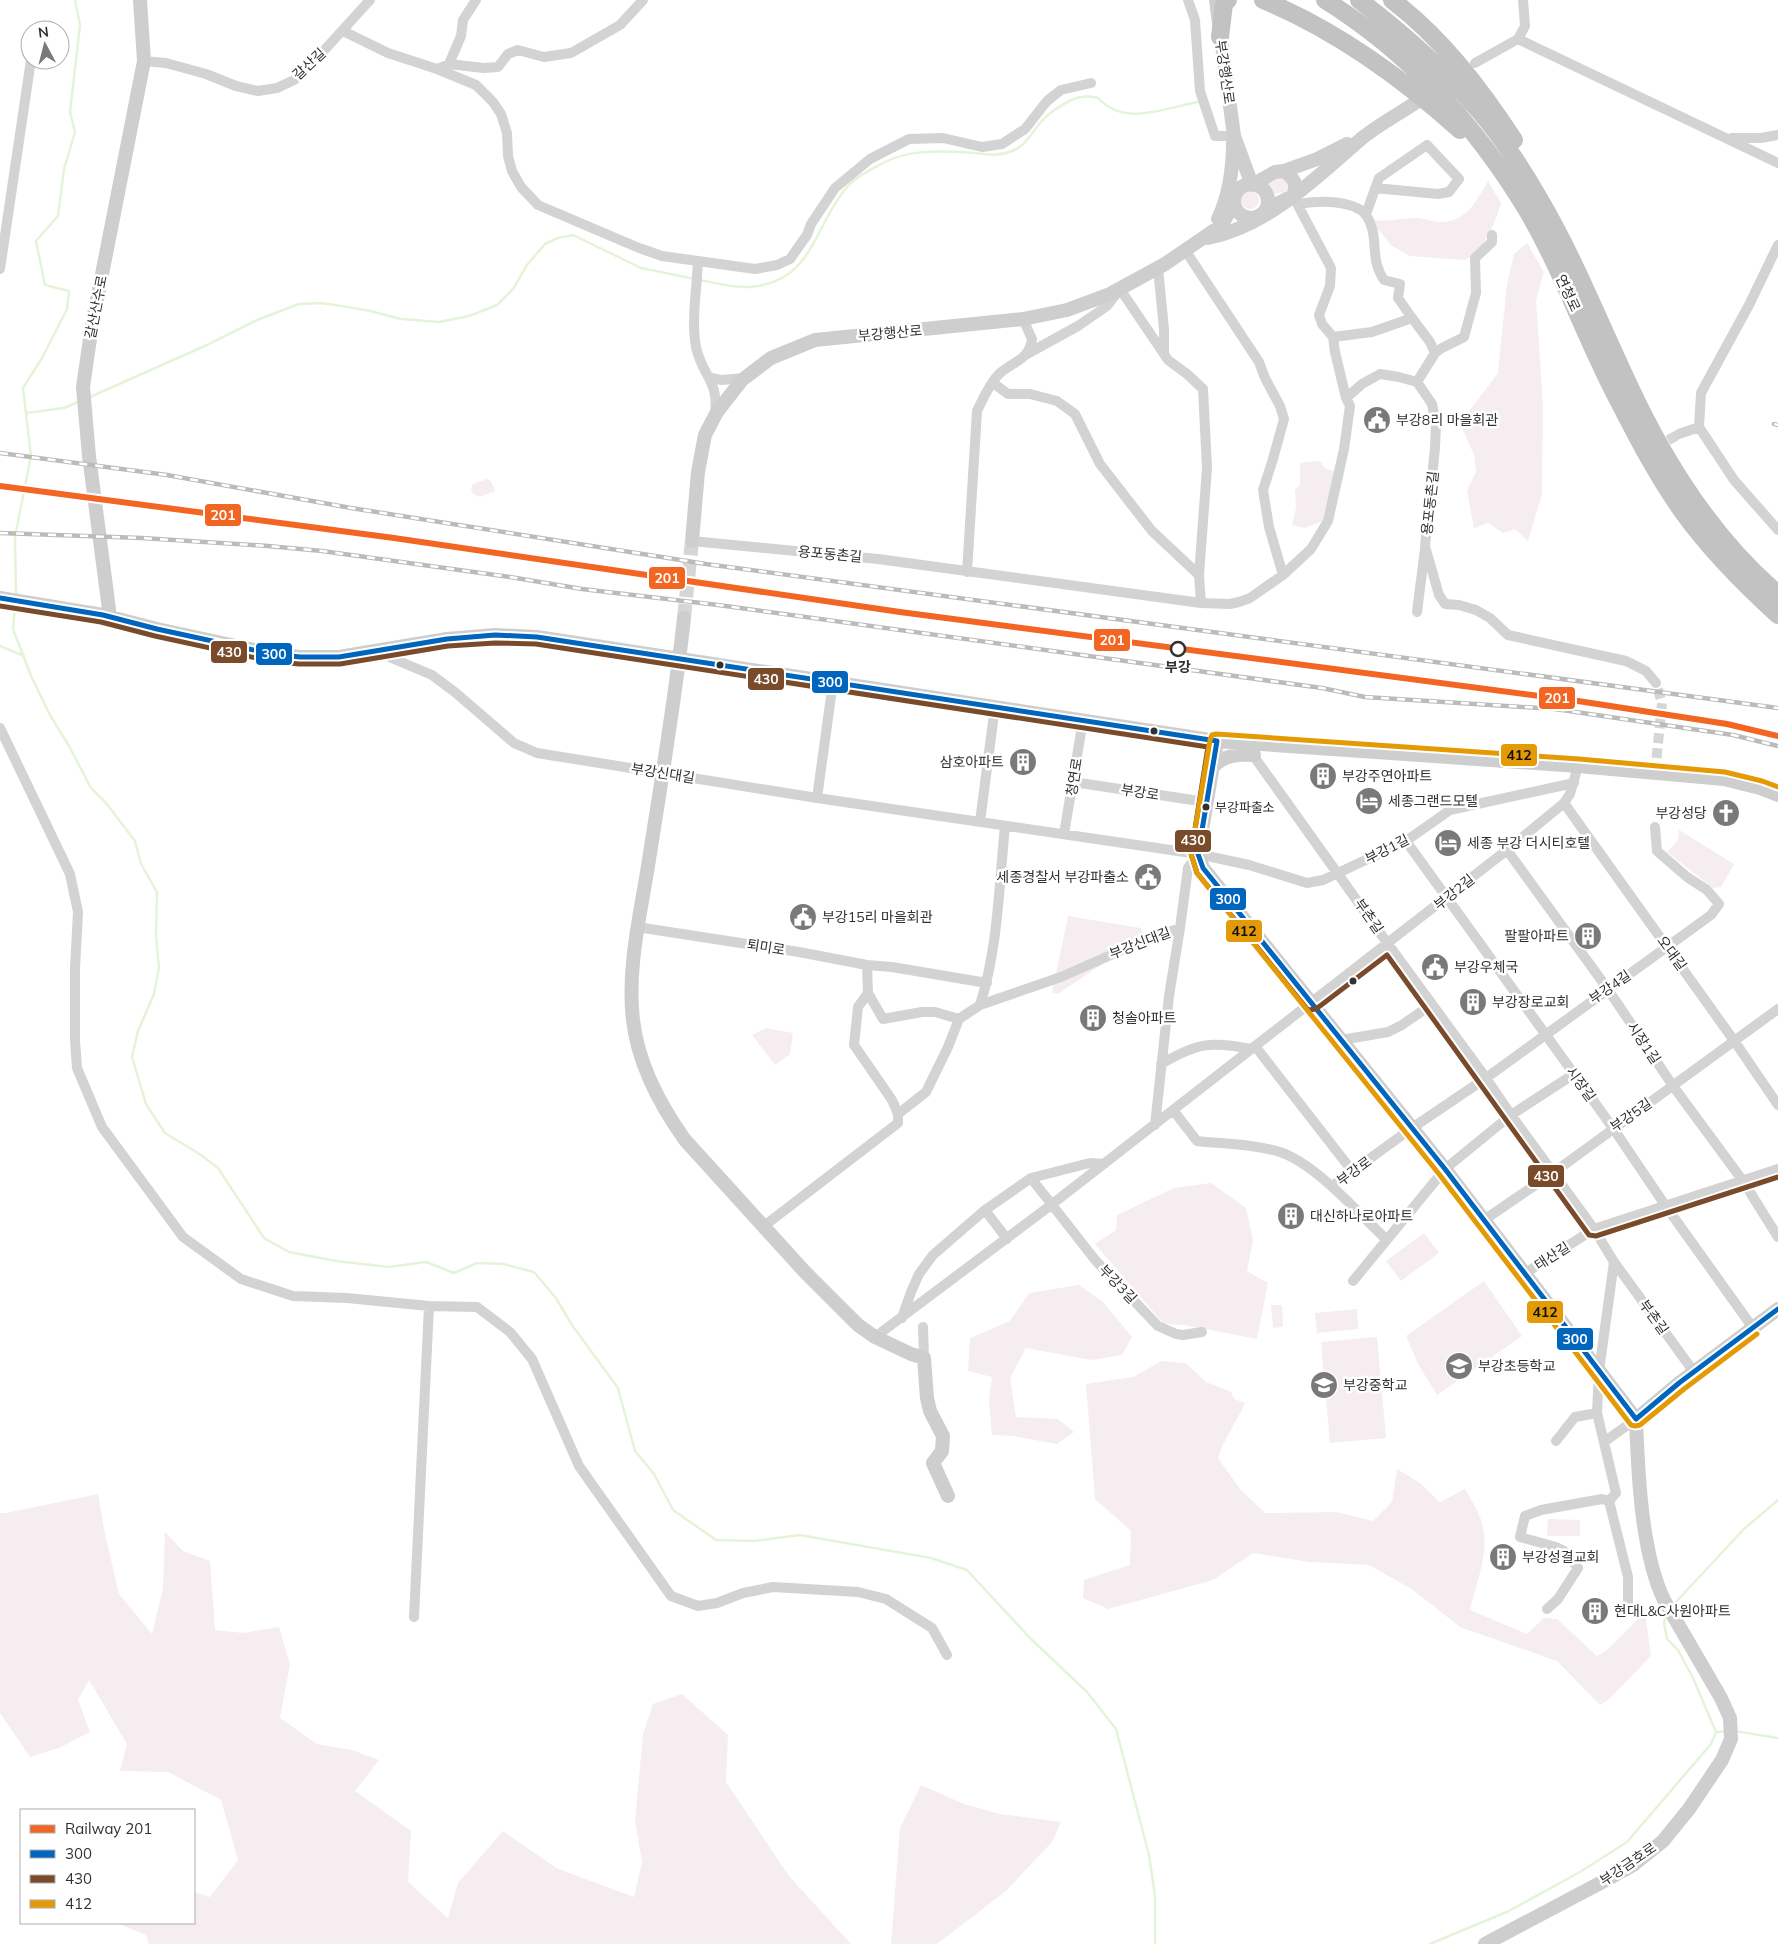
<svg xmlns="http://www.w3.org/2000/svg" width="1778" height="1944" viewBox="0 0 1778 1944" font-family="Mulish,'Noto Sans KR',sans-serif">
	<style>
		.green { fill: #f6edf0 }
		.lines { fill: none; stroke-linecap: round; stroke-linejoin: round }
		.stream { stroke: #e4f4d9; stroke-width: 2.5 }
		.street-tunnel { stroke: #d6d6d6; stroke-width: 10; stroke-dasharray: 10 5; stroke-linecap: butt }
		.secondary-tunnel { stroke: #d6d6d6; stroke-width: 14; stroke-dasharray: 14 7; stroke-linecap: butt }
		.street { stroke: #d3d3d3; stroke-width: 10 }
		.secondary { stroke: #cecece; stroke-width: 14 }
		.highway { stroke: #c2c2c2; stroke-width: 18 }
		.rail-casing { stroke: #bbb; stroke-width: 4.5 }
		.rail { stroke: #fff; stroke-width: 2.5; stroke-dasharray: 8; stroke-linecap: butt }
		.bus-1-casing { stroke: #fff; stroke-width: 9 }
		.bus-2-casing { stroke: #fff; stroke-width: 9 }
		.bus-3-casing { stroke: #fff; stroke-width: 9 }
		.bus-1 { stroke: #0065bd; stroke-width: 5 }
		.bus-2 { stroke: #7a4b2a; stroke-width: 5 }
		.bus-3 { stroke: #e39a05; stroke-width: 5 }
		.rail-1-casing { stroke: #fff; stroke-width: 10 }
		.rail-1 { stroke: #f26522; stroke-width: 6 }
		.stop-dot { fill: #fff; stroke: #313131; stroke-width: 2.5 }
		.bus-dot { fill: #313131; stroke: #fff; stroke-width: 2 }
		.labels { text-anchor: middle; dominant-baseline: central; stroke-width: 5; stroke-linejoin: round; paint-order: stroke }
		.bus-label { font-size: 13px; fill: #313131; stroke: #fff; text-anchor: start }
		.street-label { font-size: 14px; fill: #313131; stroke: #fff }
		.poi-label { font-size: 14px; fill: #313131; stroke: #fff; text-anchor: start }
		.stop-label { font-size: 14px; font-weight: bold; fill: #313131; stroke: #fff }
		.line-badge { stroke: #fff; stroke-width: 2 }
		.badge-label { font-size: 14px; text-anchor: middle; font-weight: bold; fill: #fff }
		.pale-badge-label { font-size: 14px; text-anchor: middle; font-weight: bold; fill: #111 }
	</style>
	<rect width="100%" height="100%" fill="#fff"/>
	<path class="green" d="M1280,177l8,5 1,4 -2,7h-9l-6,3 -5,-11z
		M1488,181l13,22c-6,20 -16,47 -36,57l-55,-4 -18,-10 -15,-18 -3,-8c15,2 28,-2 43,-2 8,0 16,4 23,4 26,1 37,-22 48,-41z
		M1241 200a9 9 0 1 1 18 0a9 9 0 1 1-18 0Z
		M1527,243l17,29 -8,28 7,105 -1,89 -14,47 -13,-12 -12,4 -15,-10 -14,5 -7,-37 9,-19 -2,-17 -12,-27 8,-18 28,-37 9,-89 7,-30z
		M1320,461l5,7 8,3 2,6 -9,43 -22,8 -12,-3 4,-17 -1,-18 5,-5v-22z
		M487,479l4,2 4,10 -15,6 -7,-3 -2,-4 2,-6z
		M1679,830l55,34 -13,23 -8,1 -46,-36 11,-12z
		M1068,916l73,12 3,8 -86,58 -6,-1z
		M766,1028l27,5 -3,21 -15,11 -23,-30z
		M1211,1183l35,25 7,32 -6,31 21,12 -11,56 -73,-14 -20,-1 -69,-80 21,-14 1,-15 57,-27z
		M1424,1233l15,20 -38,28 -15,-20z
		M1484,1281l38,55 -85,59 -19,-31 -12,-28z
		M1079,1285l23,16 30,36 -10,18 -31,5 -65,-12 -16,30 6,39 42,2 16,13 -17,12 -44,-8 -21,-1 -3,-35 3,-23 -24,-6 2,-33 40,-17 19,-28z
		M1271,1305h11l1,22 -10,1z
		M1357,1309l1,20 -41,4 -2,-20z
		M1377,1337l9,101 -56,5 -9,-101z
		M1162,1361l24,2 20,19 25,10 3,7 11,4c-8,19 -21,35 -27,55l22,31 25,24 72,-1 36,9 19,-19 5,-33 23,14 20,19 25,-13c5,9 11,18 15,28 12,31 -3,62 -10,93l57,24 17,-16 13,1 40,37 10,-6 38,-38 6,44 -43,44 -8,5 -43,-44 -97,-34 -47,-37 -44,-25 -60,-3 -56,-9 -40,27 -105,29 -25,-11 1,-18 46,-15 1,-34 -36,-32 -9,-115 47,-7z
		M98,1494l7,40 14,60 33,40 11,-45 2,-57 18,19 27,10 5,69 28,3 36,-6 11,37 -10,54 37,26 35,6 27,10 -24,31 56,40 -3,51 40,36 10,-35 45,-52 53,37 78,29 8,-35 -7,-41 8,-87 10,-30 29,-10 46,41 -2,47 63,94 62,68h-702l-3,-9 -30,-12h78v-31l16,5 28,-37 -17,-60 -53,-28 -48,-1 7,-27 -38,-64 -11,20 12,32 -31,16 -29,9 -30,-44v-200h6z
		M1548,1519l32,1v16h-33z
		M921,1785l43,19 36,10 61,8 -9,20 -46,49 -69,53h-46l9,-116z"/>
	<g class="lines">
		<path class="stream" d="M700,280c15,3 34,8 49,7 64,-4 64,-60 98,-100 10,-11 25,-18 38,-25 23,-12 54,-11 78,-10 18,1 32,6 49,-1 14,-5 20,-19 29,-29 7,-9 31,-25 41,-25 5,-1 11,0 16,1 27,29 66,10 100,4
			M90,397l117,-52 50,-25 42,-16 23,-1 44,7 35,9 38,3 30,-6 28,-11 16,-16 14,-24 18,-21 13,-6 15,-3 68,33 54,11
			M26,413l38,-5 16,-7
			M16,596l-1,-59 16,-81 -8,-68 19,-30 25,-49 2,-18 -24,-6 -9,-44 22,-25 6,-47 11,-37 -5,-20 10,-87 -5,-25
			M15,606l-2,23 18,47 19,39 19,31 22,42 15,15 29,38 6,23 16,28 -1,44 3,32 -5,26 -16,37 -6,26 14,47 19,29 36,22 17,13 46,70 25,14 47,9 53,6 37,-5 28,11 23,-10 26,1 31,8 22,26 16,27 46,63 17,63 19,23 19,36 43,30 39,1 45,-6 131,23 36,12 63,68 57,54 29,37 33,126 6,41v48
			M0,646l24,10
			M1673,1605l71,-76 34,-29
			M1735,1731l43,7
			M1716,1732l11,-1
			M1430,1944l79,-33 71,-39 47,-30 84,-98 5,-12 -23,-54 -15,-28 -11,-11 -3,-16 2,-11"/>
		<path class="street-tunnel" d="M1655,448l24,-14
			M1655,773l7,-70 -6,-20"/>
		<path class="secondary-tunnel" d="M684,618l8,-77"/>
		<path class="street" d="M1188,0l7,20 5,71 15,45h19
			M343,31l45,22 49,16 39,16 17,17 8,12 6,19 1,23 4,15 9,16 17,18 101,43 23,8 36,5c-1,28 -7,59 -2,86 6,29 23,33 19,66
			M1518,39l260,124
			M144,61l22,2 40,11 30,12 22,5 19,-3 17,-8 15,-13 61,-67
			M1475,63l43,-24 7,-13 -2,-26
			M449,64l12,-28 2,-16 13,-20
			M437,69l12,-5 35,4 14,-1 10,-13 10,-4 26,7 27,-4 49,-28 23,-25
			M1732,138h29l17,-3
			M1293,196l38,72 -1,18 -11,29 3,9 11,13 2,15 11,46
			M1298,204c19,-3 44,-4 61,5 10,5 14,20 15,30 1,15 1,28 10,41l16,4 -2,14 14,20
			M1366,214l13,-36 48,-33 32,34 -10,13 -11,2 -63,-6
			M1778,245l-29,60 -48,88 -2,34 35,53 44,50
			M698,261l57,8 22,-4 13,-6 17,-24 4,-11 24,-36 35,-29 39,-20 34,-1 39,9 20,-3 23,-15 22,-28 14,-11 30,-7
			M1158,268l6,61v25l4,6 19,14 16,15 4,79 -8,107
			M0,269l31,-209
			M1333,337l39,-5 40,-14 18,24 5,11 -18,29
			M1435,353l7,-5 22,-11 12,-44 -1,-35 17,-16v-7
			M1027,354l51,-28 29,-20 13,-17 44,65
			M709,377l12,3 24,-2
			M993,383l15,11h22l27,7 18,13 25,50 52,67 47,44 2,28
			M1679,434l20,-7
			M692,541l186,18 323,44 29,1 9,-2 11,-4 33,-23 -14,-48 -6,-37 10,-31 11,-40 -4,-13 -15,-28 -6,-16 -74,-112
			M967,572l10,-161c6,-12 12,-27 22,-37 14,-13 30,-13 33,-35l-9,-20
			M1283,575l28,-26 17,-28 16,-72 6,-43 -4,-8 16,-14 18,-10 19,3 18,5 15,22 4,20 -1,24 -10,98 14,49 6,9 14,1 17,5 14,8 18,17 118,26 20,10 10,12
			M1417,612l8,-63
			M375,651l57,24 24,18 58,50 23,10 280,45 381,56 51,11 58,18 16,-3 83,-39 44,-31 124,-27
			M0,728l70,146 8,38 -3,56v72l2,28 25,59 81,110 58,42 52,17 54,2 82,8 48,1 33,25 22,27 47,107 92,130 27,10 19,-3 26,-10 30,-6 85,5 28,7 46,29 15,27
			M1250,751l138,193 98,134 25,37 83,114 20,33 80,110
			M1073,782l133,20
			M817,798l16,-116
			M1564,803l171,239 43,63
			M980,822l15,-116
			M1005,826c-6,60 -7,122 -25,179l81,-28 77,-34 42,-15 8,-60 10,-14
			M1064,834l19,-114
			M1406,841l207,287 52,77 88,123
			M1507,850l100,138 66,98 70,95 35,56
			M637,927l162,25 68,13 1,28 -10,14 -4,38 38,55 6,14
			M867,965l25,2 95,16
			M868,993l15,26 39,-7h13l24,7
			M1341,1040l47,-8 14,-7 30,-21
			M1255,1046l98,126
			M1161,1064c36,-21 49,-23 90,-15
			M1173,1110l24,31c27,3 57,3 83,11 36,12 78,61 106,87
			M1155,1125l14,-129 11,-68
			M1031,1178l65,83 62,65 18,8 7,1 19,-3
			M1332,1186l80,-58 74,-50 225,-163 8,-11 -12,-14 -20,-13 -30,-26 -2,-24
			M985,1210l22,29
			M1484,1220l69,-47 225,-164
			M764,1226l134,-103v-9l28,-22 22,-45 11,-28 21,-14
			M1524,1274l70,-45 184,-60
			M1353,1281l92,-112 66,-54 63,-41
			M902,1318l9,-26 8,-18 14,-19 52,-45 46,-32 59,-15 14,1
			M923,1327l1,31
			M875,1337l176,-132 456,-355 57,-47 6,-9 8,-28
			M1556,1441l19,-24 22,-4
			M1604,1442l32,-23
			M1609,1501l7,-8 -19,-80 2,-42 15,-109
			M1609,1501l19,76v27l-6,9
			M1547,1609l11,-10 20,-31 -14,-17 -8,-4 -36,-10 5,-21 16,-6 61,-11 7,2
			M414,1617l15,-311"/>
		<path class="secondary" d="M1216,0l18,136 18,49 23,-13 9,-1c10,7 14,13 9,25l-27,13
			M1284,171l33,-12 30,-15
			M1234 201a17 17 0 1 1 34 0a17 17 0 1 1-34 0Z
			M1218,219c11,-23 15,-52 15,-77
			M1208,238c60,-12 108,-60 153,-99 17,-14 38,-25 57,-38
			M692,541l6,-69 7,-37 12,-23 25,-32 29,-22 44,-18 208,-21 44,-9 43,-16 55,-30 57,-39 12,-23
			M0,598l103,17 54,14 115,25 28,3h39l108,-18 48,-4 42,2 680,104 361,25 146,13 36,9 18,7
			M110,617l-21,-161 -6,-69 9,-62 52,-264 -4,-61
			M684,618c-9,83 -23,165 -36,248 -8,50 -21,103 -15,154 5,44 27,85 52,120l119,131 54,54 17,12 36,17 13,4 3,40 3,13 13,25 -1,15 -9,12 15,33
			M1217,741l-19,113 5,14 242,301 191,250
			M1212,768c11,-13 25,-14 42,-13
			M1636,1419l43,-36 99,-74
			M1485,1944l119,-63 29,-16 30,-24 26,-32 33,-49 9,-21 -1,-21 -9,-20 -57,-98c-23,-48 -26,-128 -28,-181"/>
		<path class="highway" d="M1263,0c73,30 139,78 197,130
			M1325,0c86,54 151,125 203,212 34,58 56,122 87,182 21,41 43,84 70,121 27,37 60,70 93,100
			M1359,0c41,31 80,65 114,104 26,28 48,63 67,96 34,58 59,122 88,183 36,78 84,155 150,211
			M1392,0c50,38 88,88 122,140
			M1220,37l4,-33 4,-4"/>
		<g class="rail-casing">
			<path id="rail" d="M1774,424l4,1
				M0,453l167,22 184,33 355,56 1072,144
				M0,533l142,5 126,8 54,5 188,26 72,12 136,16 604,83 43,9 190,12 178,26 45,11"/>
		</g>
		<use href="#rail" class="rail"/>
		<g class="bus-1-casing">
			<path id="bus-1" d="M0,598l103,17 54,14 115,25 28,3h39l108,-18 48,-4 42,2 680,104 -19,113 5,14 242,301 191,250 43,-36 99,-74"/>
		</g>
		<g class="bus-2-casing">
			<path id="bus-2" d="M0,606l101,16 54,14 115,25 29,3h41l108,-18 47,-3 41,1 672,103 -17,107 6,19 111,137 8,-1 71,-54 202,280 7,1 182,-59"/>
		</g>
		<g class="bus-3-casing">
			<path id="bus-3" d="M1757,1334l-73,55 -44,36 -5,1 -4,-1 -192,-251 -242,-301 -6,-19 19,-114 2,-5 4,-1 363,25 146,13 37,9 16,6"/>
		</g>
		<use href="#bus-1" class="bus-1"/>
		<use href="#bus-2" class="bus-2"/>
		<use href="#bus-3" class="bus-3"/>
		<g class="rail-1-casing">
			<path id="rail-1" d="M0,486l394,52 506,74 678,89 149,23 51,12"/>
		</g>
		<use href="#rail-1" class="rail-1"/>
	</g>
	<defs>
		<g id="civic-disc" transform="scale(1.4375)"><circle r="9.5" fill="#797979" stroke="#fff"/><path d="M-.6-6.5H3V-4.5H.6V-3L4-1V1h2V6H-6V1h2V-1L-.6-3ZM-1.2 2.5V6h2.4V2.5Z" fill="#fff"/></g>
		<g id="building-disc" transform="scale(1.4375)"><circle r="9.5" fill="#797979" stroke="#fff"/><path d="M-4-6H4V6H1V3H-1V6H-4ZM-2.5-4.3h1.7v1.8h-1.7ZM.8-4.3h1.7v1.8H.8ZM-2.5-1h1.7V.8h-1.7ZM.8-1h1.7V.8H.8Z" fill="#fff"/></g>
		<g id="hotel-disc" transform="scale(1.4375)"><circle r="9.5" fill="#797979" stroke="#fff"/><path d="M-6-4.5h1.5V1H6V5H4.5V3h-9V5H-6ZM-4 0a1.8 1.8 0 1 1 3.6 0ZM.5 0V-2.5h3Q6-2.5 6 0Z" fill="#fff"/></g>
		<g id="church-disc" transform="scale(1.4375)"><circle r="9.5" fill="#797979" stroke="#fff"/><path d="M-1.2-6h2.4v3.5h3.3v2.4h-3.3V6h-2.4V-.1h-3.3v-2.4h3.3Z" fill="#fff"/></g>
		<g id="school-disc" transform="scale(1.4375)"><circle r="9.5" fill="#797979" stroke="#fff"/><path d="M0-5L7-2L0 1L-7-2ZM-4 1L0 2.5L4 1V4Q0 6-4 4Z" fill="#fff"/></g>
	</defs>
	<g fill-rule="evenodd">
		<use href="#civic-disc" x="1377" y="420"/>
		<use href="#building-disc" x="1023" y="762"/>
		<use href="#building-disc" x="1323" y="776"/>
		<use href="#hotel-disc" x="1369" y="801"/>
		<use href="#church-disc" x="1726" y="813"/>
		<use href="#hotel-disc" x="1448" y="843"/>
		<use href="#civic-disc" x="1148" y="877"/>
		<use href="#civic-disc" x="803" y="917"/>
		<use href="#building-disc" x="1588" y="936"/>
		<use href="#civic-disc" x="1435" y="967"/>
		<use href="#building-disc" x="1473" y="1002"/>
		<use href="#building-disc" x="1093" y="1018"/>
		<use href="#building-disc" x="1291" y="1216"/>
		<use href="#school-disc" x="1459" y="1366"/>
		<use href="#school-disc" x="1324" y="1385"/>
		<use href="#building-disc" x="1503" y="1557"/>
		<use href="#building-disc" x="1595" y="1611"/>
	</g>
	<circle class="stop-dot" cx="1178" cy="649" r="7"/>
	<g class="bus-dot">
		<circle cx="720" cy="665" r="4.5"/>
		<circle cx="1154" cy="731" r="4.5"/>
		<circle cx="1206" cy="807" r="4.5"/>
		<circle cx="1353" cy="981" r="4.5"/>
	</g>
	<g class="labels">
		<g class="bus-label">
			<text x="1215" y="807">부강파출소</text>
		</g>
		<g class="street-label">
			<text transform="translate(309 64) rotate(-43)">갈산길</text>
			<text transform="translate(1225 72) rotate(82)">부강행산로</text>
			<text transform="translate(1568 293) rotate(65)">연청로</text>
			<text transform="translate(96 307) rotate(-79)">갈산산수로</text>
			<text transform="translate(890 333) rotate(-5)">부강행산로</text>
			<text transform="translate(1430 503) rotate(-84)">용포동촌길</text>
			<text transform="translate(830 554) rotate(5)">용포동촌길</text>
			<text transform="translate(663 773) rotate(9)">부강신대길</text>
			<text transform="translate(1074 777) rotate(-81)">청연로</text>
			<text transform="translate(1140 792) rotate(9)">부강로</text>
			<text transform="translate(1387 849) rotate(-27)">부강1길</text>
			<text transform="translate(1454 892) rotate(-39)">부강2길</text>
			<text transform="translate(1369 916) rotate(55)">부촌길</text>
			<text transform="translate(1140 943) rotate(-21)">부강신대길</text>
			<text transform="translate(766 947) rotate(9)">퇴미로</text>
			<text transform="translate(1672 953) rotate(54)">오대길</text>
			<text transform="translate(1610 987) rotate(-35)">부강4길</text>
			<text transform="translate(1644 1043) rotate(56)">시장1길</text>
			<text transform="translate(1581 1084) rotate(54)">시장길</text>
			<text transform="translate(1631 1115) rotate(-35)">부강5길</text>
			<text transform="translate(1354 1171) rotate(-36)">부강로</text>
			<text transform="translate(1552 1256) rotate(-33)">태산길</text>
			<text transform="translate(1118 1284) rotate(46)">부강3길</text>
			<text transform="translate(1654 1317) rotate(54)">부촌길</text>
			<text transform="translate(1628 1864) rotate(-34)">부강금호로</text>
		</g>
		<g class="poi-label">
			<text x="1396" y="420">부강8리 마을회관</text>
			<text x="1004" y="762" text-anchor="end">삼호아파트</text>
			<text x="1342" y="776">부강주연아파트</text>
			<text x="1388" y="801">세종그랜드모텔</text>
			<text x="1707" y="813" text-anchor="end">부강성당</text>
			<text x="1467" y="843">세종 부강 더시티호텔</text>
			<text x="1129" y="877" text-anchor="end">세종경찰서 부강파출소</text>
			<text x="822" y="917">부강15리 마을회관</text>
			<text x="1569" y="936" text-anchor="end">팔팔아파트</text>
			<text x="1454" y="967">부강우체국</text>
			<text x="1492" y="1002">부강장로교회</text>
			<text x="1112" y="1018">청솔아파트</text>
			<text x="1310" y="1216">대신하나로아파트</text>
			<text x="1478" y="1366">부강초등학교</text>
			<text x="1343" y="1385">부강중학교</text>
			<text x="1522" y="1557">부강성결교회</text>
			<text x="1614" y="1611">현대L&amp;C사원아파트</text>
		</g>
		<g class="stop-label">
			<text x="1178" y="667">부강</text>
		</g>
	</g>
	<g class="line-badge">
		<rect x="204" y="503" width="38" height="24" rx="5" fill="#f26522"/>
		<rect x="648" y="566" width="38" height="24" rx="5" fill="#f26522"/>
		<rect x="1093" y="628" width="38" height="24" rx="5" fill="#f26522"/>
		<rect x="210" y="640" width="38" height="24" rx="5" fill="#7a4b2a"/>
		<rect x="255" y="642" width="38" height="24" rx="5" fill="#0065bd"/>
		<rect x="747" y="667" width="38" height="24" rx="5" fill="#7a4b2a"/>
		<rect x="811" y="670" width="38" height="24" rx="5" fill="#0065bd"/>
		<rect x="1538" y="686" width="38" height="24" rx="5" fill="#f26522"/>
		<rect x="1500" y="743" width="38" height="24" rx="5" fill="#e39a05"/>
		<rect x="1174" y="829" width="38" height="24" rx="5" fill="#7a4b2a"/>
		<rect x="1209" y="887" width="38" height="24" rx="5" fill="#0065bd"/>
		<rect x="1225" y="919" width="38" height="24" rx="5" fill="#e39a05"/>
		<rect x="1527" y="1164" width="38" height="24" rx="5" fill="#7a4b2a"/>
		<rect x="1526" y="1300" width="38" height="24" rx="5" fill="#e39a05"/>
		<rect x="1556" y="1327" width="38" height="24" rx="5" fill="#0065bd"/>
	</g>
	<g class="badge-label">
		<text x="223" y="520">201</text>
		<text x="667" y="583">201</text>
		<text x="1112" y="645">201</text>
		<text x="229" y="657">430</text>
		<text x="274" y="659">300</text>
		<text x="766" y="684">430</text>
		<text x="830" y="687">300</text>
		<text x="1557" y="703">201</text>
		<text x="1193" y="845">430</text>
		<text x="1228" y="904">300</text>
		<text x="1546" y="1181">430</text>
		<text x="1575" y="1344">300</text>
	</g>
	<g class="pale-badge-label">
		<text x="1519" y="760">412</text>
		<text x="1244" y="936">412</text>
		<text x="1545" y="1317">412</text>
	</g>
	<rect x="20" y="1809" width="175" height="115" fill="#ffffff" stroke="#adadad"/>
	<rect x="30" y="1825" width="25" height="8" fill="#f26522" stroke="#adadad"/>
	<text x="65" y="1834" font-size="15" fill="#313131">Railway 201</text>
	<rect x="30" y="1850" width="25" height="8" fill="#0065bd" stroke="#adadad"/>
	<text x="65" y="1859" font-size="15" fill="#313131">300</text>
	<rect x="30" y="1875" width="25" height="8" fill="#7a4b2a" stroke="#adadad"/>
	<text x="65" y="1884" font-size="15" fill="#313131">430</text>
	<rect x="30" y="1900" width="25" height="8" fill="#e39a05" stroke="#adadad"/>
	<text x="65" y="1909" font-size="15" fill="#313131">412</text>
	<g transform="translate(45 45) rotate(353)"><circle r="24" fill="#ffffff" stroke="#adadad"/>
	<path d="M0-4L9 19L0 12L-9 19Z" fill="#797979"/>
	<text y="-8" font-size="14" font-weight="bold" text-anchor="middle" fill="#313131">N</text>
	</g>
</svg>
